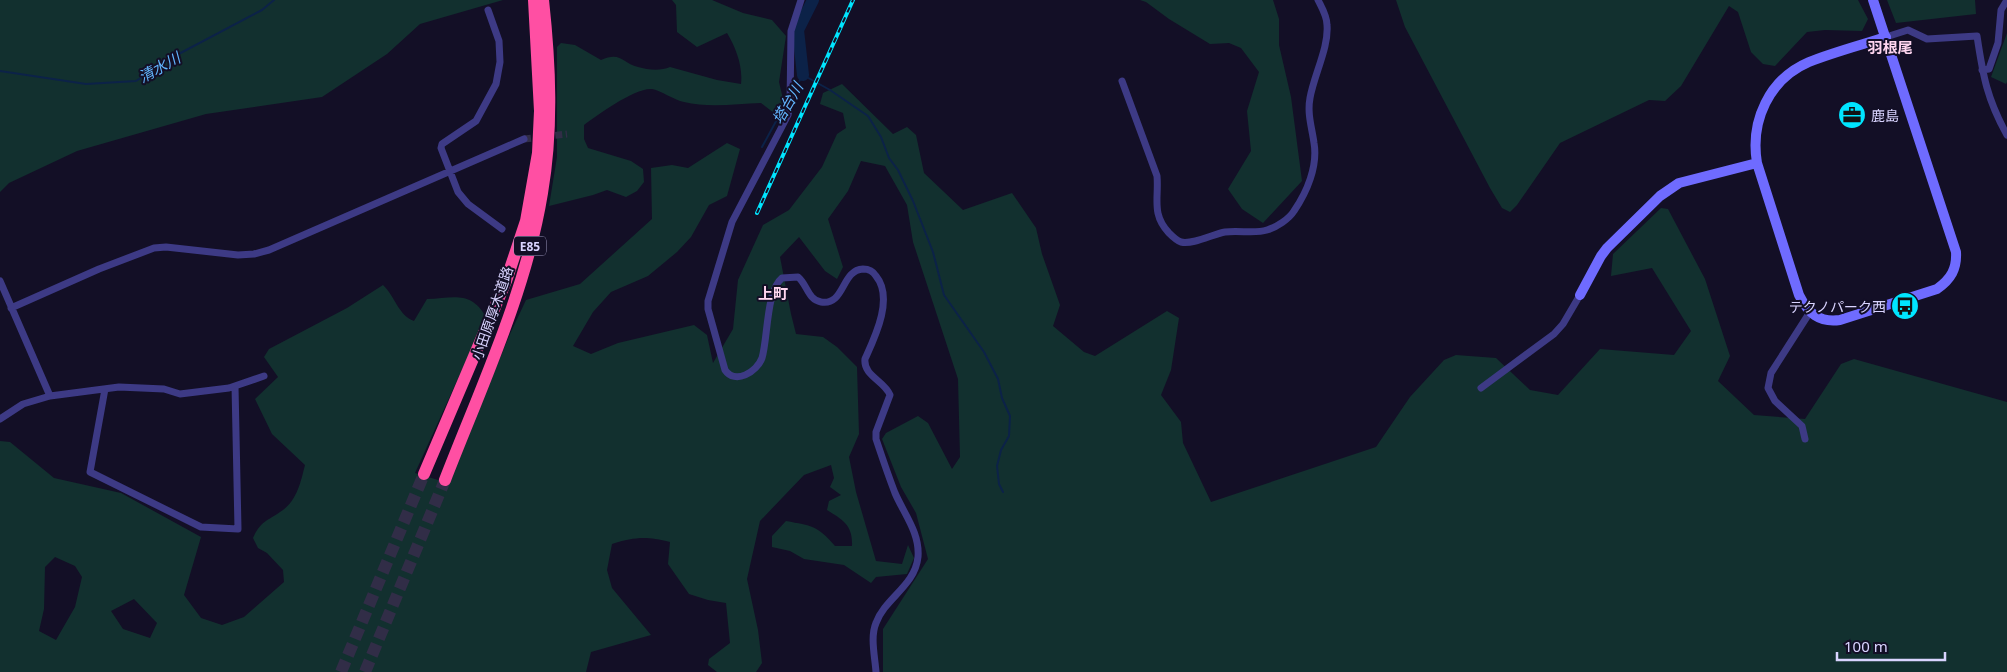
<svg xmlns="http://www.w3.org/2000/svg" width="2007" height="672" viewBox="0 0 2007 672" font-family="'Noto Sans','Noto Sans JP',sans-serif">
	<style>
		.green { fill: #12302f; fill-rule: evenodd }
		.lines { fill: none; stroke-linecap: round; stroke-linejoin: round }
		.stream { stroke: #0c2248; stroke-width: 2 }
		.river { stroke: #0c2248; stroke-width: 12 }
		.street-tunnel { stroke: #312d47; stroke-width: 7; stroke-dasharray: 7 3.5; stroke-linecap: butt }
		.highway-tunnel { stroke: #312d47; stroke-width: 12; stroke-dasharray: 12 6; stroke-linecap: butt }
		.street { stroke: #3d3a85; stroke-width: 7 }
		.secondary { stroke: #6f6bff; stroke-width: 10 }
		.highway { stroke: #ff4fa3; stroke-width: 12 }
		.rail-casing { stroke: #00e5ff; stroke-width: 4 }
		.rail { stroke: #130f26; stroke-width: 2; stroke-dasharray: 5.5; stroke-linecap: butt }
		.labels { text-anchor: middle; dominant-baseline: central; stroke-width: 4; stroke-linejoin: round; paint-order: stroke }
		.shield { fill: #130f26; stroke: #9e99be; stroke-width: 1 }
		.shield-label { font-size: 12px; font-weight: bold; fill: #d9d4ff }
		.poi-label { font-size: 14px; fill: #d9d4ff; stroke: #130f26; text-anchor: start }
		.street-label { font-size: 14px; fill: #d9d4ff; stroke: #130f26 }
		.neighbourhood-label { font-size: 15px; font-weight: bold; fill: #ffd6f0; stroke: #130f26 }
		.water-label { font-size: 15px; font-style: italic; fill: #62b6ff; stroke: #130f26 }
	</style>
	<rect width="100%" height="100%" fill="#130f26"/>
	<path class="green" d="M0,0h503l-83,24 -33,30 -65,43 -116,17 -129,37 -68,32 -9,9z
		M672,0h40l31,13 29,7 14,16 -7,46 4,17 -4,24 -5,-10 -13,-10c-25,1 -53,5 -77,-1 -10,-2 -24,-12 -32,-13 -16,-2 -55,26 -68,36v14l4,9 43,13 12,8 1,13 -7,9 -11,6 -19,-7 -14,5 -44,11 8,-49v-110l4,-4 14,2 26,15c20,-9 21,3 37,7 10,3 23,4 32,0l47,13 24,4c2,-18 -5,-36 -14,-51l-30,14 -20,-15 -1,-27z
		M1140,0h133l6,19v26l12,52 11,84 -39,42 -21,-14 -14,-20 23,-38 -4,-40 12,-39 -18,-24 -12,-5 -19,1 -41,-25 -23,-17z
		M1396,0h462l10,19 -6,12 -37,-1 -18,2 -32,34 -12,-2 -12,-12 -13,-40 -9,-6 -48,80 -16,15 -16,-1 -89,43 -43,62 -7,7 -8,-4 -12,-20 -85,-161z
		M1887,0h88l1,14 -80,9z
		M2007,33v49l-1,2 -15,-7z
		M842,84l51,50 14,-7 9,8 8,38 39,37 49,-17 24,35 6,26 18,51 -7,21 31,26 11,4 72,-45 12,7 -8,52 -10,25 20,27 2,21 28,59 165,-55 34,-50 34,-37 12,-5 40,3 34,32 28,5 42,-46 74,6 17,-24 -39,-63 -41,8 2,-22 48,-46 7,1 37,70 25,77 -12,25 36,34 51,4 36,-55 13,-5 153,43v270h-1124v-43l45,-70 -12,-46 -15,-26 -19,-48 4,-6 32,-17 10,7 24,46 8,-12 -2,-78 -45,-137 -6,-37 -22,-39 -24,-5 -13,30 -20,28 15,48 -6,12 -12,-8 -26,-34 -19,20 11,57 5,20 27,3 14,10 20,20 2,67 -10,23 7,35 20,69 26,3 6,-19 6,13 -7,16 -31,3 -5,6 -27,-18 -40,-6 -14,-8 -18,-4v-11l14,-15c26,5 31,4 49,25h17c1,-21 -9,-26 -25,-36l2,-9 12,-6 -11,-8 4,-9 -3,-13 -27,10 -44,46 -13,58 11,51 4,33 -6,9h-39l-9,-7 1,-6 21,-16 -4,-40 -18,-3 -19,-6 -21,-30 2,-22c-24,-6 -35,-5 -58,2l-5,26 5,18 39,47 -60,17 -5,20h-586v-231l10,1 44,36 67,15 80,44 -17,58 17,23 21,7 22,-8 40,-35 -1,-12 -16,-17 -9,-5 -5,-10c8,-18 15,-17 30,-28 14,-10 18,-29 22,-45l-33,-31 -17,-35 23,-22 -14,-20 5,-8 78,-41 36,-23c12,11 15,30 31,36l13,-22c26,-1 44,-9 59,18l-71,156 33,10 62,-149 16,-34 54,-16 72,-65 -1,-51 21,-3 16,3 39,-25 13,6 -13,47 -18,9 -18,32 -14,15 -29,24 -37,16 -18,20 -20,34 18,8 27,-11 76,-18 13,10 6,28 20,-34 5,-49 25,-55 26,-15 33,-43 15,-33 9,-6 -3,-15 -23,-9 3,-11zM55,557l20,9 7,11 -7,30 -19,33 -17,-9 5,-22 1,-42zM134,599l23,24 -7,15 -27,-9 -12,-18z"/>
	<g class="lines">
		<path class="stream" d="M0,71l86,13 50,-3 37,-24 89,-47 12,-10
			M792,93l11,-18 27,15 38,26 13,21 8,21 9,12 15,31 20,51 11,43 40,57 14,27 4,19 8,18 -1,20 -8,14 -4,16 2,18 4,8
			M762,147l25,-46"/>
		<path class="river" d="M803,75l-5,-45 15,-30"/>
		<path class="street-tunnel" d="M524,139l43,-5"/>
		<path class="highway-tunnel" d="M341,672l83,-198
			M365,672l80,-192"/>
		<path class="street" d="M801,0l-10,31 -1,73 -2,11 -56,107 -24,79v8l17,61c10,15 32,2 37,-12 6,-20 4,-67 20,-80l16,-1c9,7 10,23 23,25 24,4 20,-32 42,-33 5,0 10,2 13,7 18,22 -1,61 -11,83 -2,17 20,22 25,36l-14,37v7c6,18 12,36 19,54 9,21 25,40 23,64 -3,29 -33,41 -42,66 -6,14 -1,34 0,49
			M488,10l11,31 1,21 -4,22 -20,37 -34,23 -1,4 17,44 10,12 34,25
			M1886,37l22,-7 19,9 50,-3c6,40 10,63 30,99
			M1982,70l7,-1 9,-26 3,-33 6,-10
			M1122,81l35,95c2,22 -6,38 12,57 3,3 8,8 12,9 12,3 32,-8 44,-10 14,-2 30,2 42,-2 10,-3 22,-11 27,-19 13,-19 24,-45 20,-68 -2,-15 -7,-29 -4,-45 4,-23 19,-51 17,-73 0,-9 -5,-17 -9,-25
			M0,281l50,115
			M11,308l88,-39 55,-21 12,-1 72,8 16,-1 15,-4 255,-111
			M1481,388l73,-54 9,-10 17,-29
			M105,389l-15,83 111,55 37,2 -3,-143
			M0,419l23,-15 27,-8 69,-9 45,2 16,5 49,-6 35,-12
			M1805,439l-3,-13 -27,-25 -7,-13 3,-15 39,-61"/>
		<path class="secondary" d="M1873,0l83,252c1,17 -5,27 -19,37l-97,31c-21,3 -32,-7 -41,-25l-42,-132c-7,-42 12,-84 52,-101 25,-10 52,-17 77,-25
			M1580,295l21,-39 6,-8 53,-52 19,-13 78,-20"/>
		<path class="highway" d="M424,474l82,-193 20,-60 12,-68 2,-42 -6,-111
			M445,480c36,-93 81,-188 97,-287 11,-64 8,-129 1,-193"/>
		<g class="rail-casing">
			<path id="rail" d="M757,213l96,-213"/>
		</g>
		<use href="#rail" class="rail"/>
	</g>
	<defs>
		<g id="office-disc" transform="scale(1.4375)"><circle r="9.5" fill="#00e5ff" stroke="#130f26"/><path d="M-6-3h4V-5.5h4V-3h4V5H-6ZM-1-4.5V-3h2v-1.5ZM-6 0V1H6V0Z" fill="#111"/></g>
		<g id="bus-disc" transform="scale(1.4375)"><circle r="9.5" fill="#00e5ff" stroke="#130f26"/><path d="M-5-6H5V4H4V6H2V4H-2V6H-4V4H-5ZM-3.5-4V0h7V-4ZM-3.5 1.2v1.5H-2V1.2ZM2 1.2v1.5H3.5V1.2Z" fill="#111"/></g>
	</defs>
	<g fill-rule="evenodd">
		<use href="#office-disc" x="1852" y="115"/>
		<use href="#bus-disc" x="1905" y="306"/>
	</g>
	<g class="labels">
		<rect class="shield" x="514" y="236.5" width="32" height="19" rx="4"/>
		<g class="shield-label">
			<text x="530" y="246">E85</text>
		</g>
		<g class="poi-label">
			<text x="1871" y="115">鹿島</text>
			<text x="1886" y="306" text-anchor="end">テクノパーク西</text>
		</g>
		<g class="street-label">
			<text transform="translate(492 313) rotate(-71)">小田原厚木道路</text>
		</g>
		<g class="neighbourhood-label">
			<text x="1890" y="47">羽根尾</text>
			<text x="773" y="293">上町</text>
		</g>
		<g class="water-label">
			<text transform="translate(159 67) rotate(-29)">清水川</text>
			<text transform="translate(787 103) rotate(-60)">塔台川</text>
		</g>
	</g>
	<path d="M1837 652v8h108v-8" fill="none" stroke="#d9d4ff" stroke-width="2.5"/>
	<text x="1844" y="652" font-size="15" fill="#d9d4ff" stroke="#130f26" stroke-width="4" paint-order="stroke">100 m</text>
</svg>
